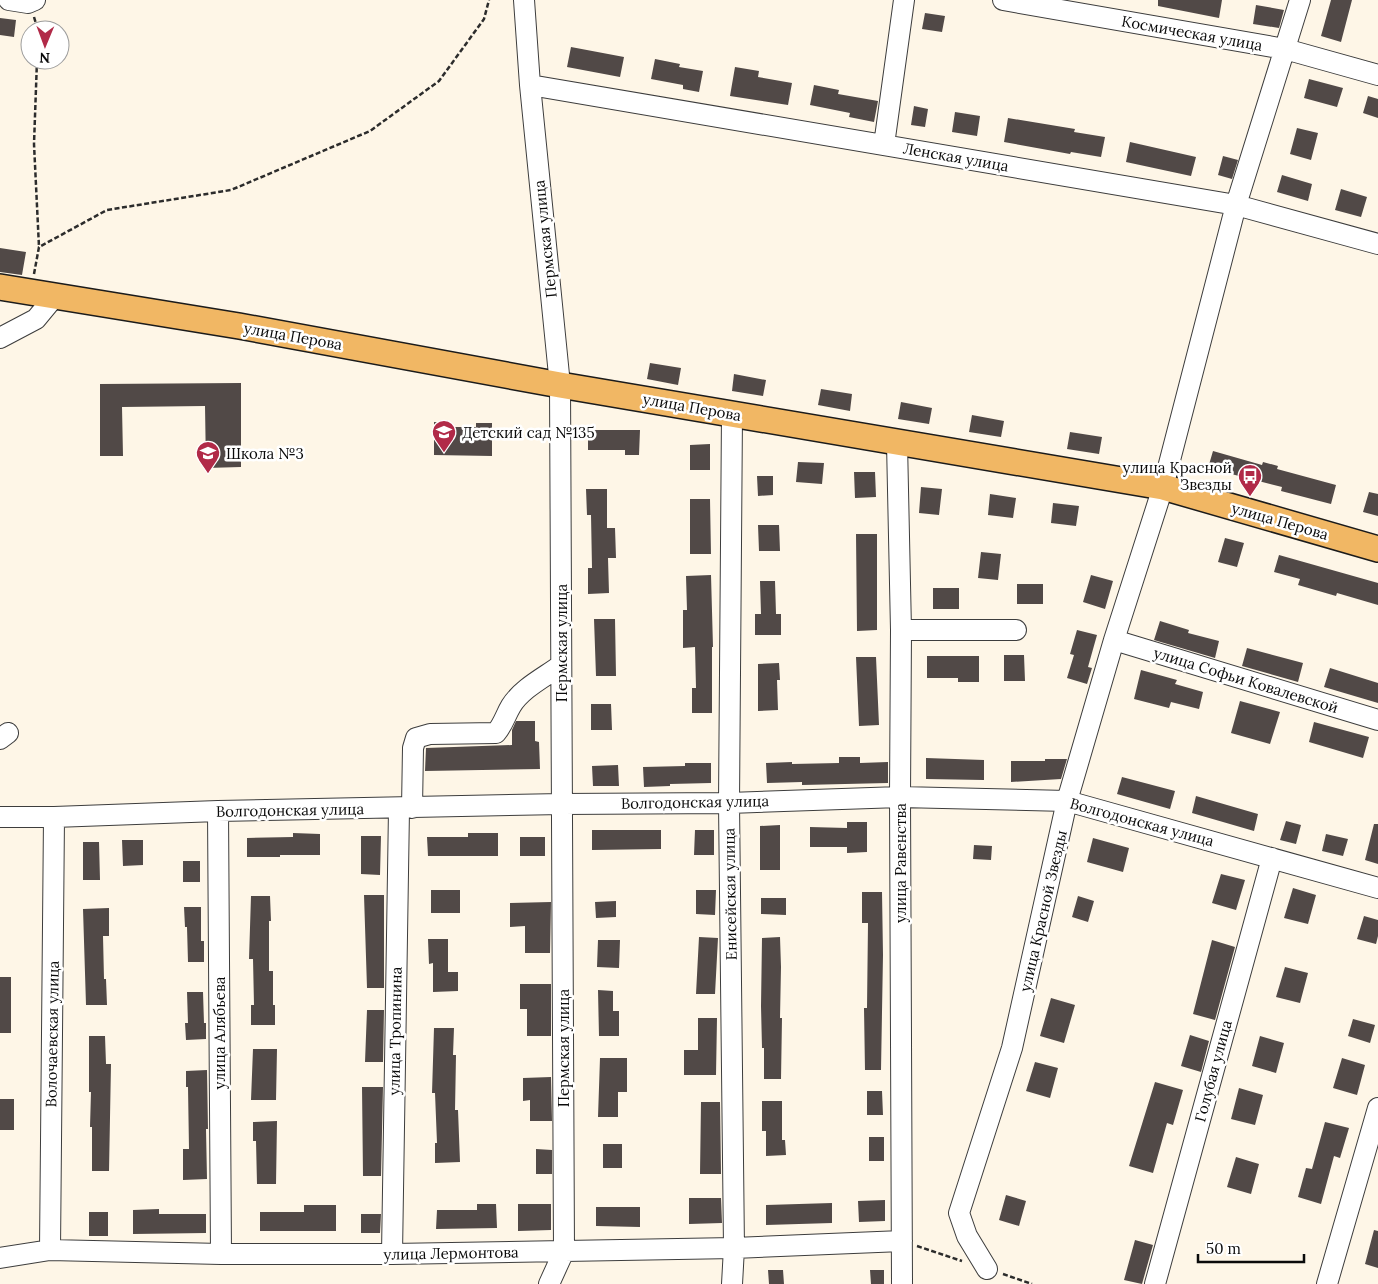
<svg xmlns="http://www.w3.org/2000/svg" width="1378" height="1284" viewBox="0 0 1378 1284" font-family="Lora,serif">
	<style>
		.building { fill: #514947 }
		.lines { fill: none; stroke-linecap: round; stroke-linejoin: round }
		.minor-casing { stroke: #3d3d3d; stroke-width: 22 }
		.major-casing { stroke: #1b1b1b; stroke-width: 28 }
		.path { stroke: #2c2c2c; stroke-width: 2.5; stroke-dasharray: 5 2.5; stroke-linecap: butt }
		.minor { stroke: #fff; stroke-width: 20 }
		.major { stroke: #f1b764; stroke-width: 25 }
		.labels { text-anchor: middle; dominant-baseline: central; stroke-width: 5; stroke-linejoin: round; paint-order: stroke }
		.street-label { font-size: 15px; fill: #0a0a0a; stroke: #fff }
		.poi-label { font-size: 15px; fill: #0a0a0a; stroke: #fff; text-anchor: start }
	</style>
	<rect width="100%" height="100%" fill="#fef6e7"/>
	<path class="building" d="M1158,0h64l-3,18 -61,-12z
		M1331,0h21l-11,42 -20,-6z
		M1256,5l28,5 -5,18 -26,-4z
		M925,13l20,3 -3,16 -20,-3z
		M0,18l16,2 -2,17 -14,-2z
		M571,47l53,10 -4,20 -53,-10z
		M655,59l25,5 -1,3 24,4 -4,21 -16,-3v-4l-32,-6z
		M735,67l24,4 -1,6 34,6 -4,22 -58,-9z
		M1309,79l34,9 -6,19 -33,-9z
		M814,85l25,5 -1,4 40,7 -4,21 -25,-5 1,-4 -40,-8z
		M1368,96l10,3v19l-15,-5z
		M914,106l14,3 -3,18 -14,-2z
		M955,112l25,4 -3,20 -25,-4z
		M1008,118l67,11 -1,3 31,5 -4,20 -30,-5 -1,2 -66,-12z
		M1297,128l21,5 -7,27 -21,-6z
		M1130,142l66,15 -5,19 -65,-14z
		M1223,156l15,4 -6,19 -14,-4z
		M1282,175l30,9 -4,17 -31,-9z
		M1341,189l26,8 -6,20 -26,-7z
		M0,248l26,4 -4,23 -22,-3z
		M650,363l31,5 -3,17 -31,-6z
		M734,374l32,6 -3,16 -31,-5z
		M241,383v84l-35,1 -1,-62 -83,1 1,49h-23v-72z
		M821,389l31,5 -2,17 -32,-6z
		M901,402l31,6 -3,16 -31,-5z
		M972,415l32,6 -3,16 -32,-5z
		M434,422l18,1v4h24v-4h16v33l-58,-1z
		M588,430h52l-1,25h-14v-5h-37z
		M1070,432l32,5 -3,17 -32,-5z
		M710,444v26h-20v-25z
		M1213,451l49,14 1,-3 15,4 -1,3 59,16 -5,19 -50,-13 1,-4 -74,-19z
		M798,462l26,1 -2,21 -26,-2z
		M854,472h21l1,25 -21,1z
		M757,476h16v19l-15,1z
		M921,487l21,2 -3,26 -20,-2z
		M586,489h21v39h8l1,30h-8l1,35 -21,1v-26h4l-1,-53h-4z
		M1369,492l9,2v22l-15,-4z
		M990,494l26,4 -3,20 -25,-3z
		M690,499h20l1,55h-21z
		M1053,503l26,3 -3,20 -25,-3z
		M758,525h21l1,26h-21z
		M856,534h21v96l-20,1z
		M1225,538l19,5 -7,24 -19,-5z
		M981,552l20,2 -3,26 -20,-2z
		M1279,555l99,28v22l-41,-12 -1,3 -38,-11 2,-6 -26,-7z
		M711,575l2,72h-1v66h-20v-25h4l-1,-41 -12,1v-38h4l-1,-34z
		M1091,575l22,6 -8,28 -22,-7z
		M760,581h15l1,33h5v21h-26v-21h6z
		M1017,584h26v20h-26z
		M933,588h26v21h-26z
		M594,619h21l1,57h-20z
		M1160,621l29,9 -1,3 31,8 -4,17 -61,-18z
		M1077,630l20,5 -9,32 4,1 -5,16 -20,-6 7,-23 -4,-1z
		M1247,648l56,15 -5,19 -56,-16z
		M1004,655h20l1,26h-21z
		M927,656h52v26h-21v-4h-31z
		M856,657h20l3,68 -20,1z
		M779,663l1,17h-3l1,30 -20,1v-47z
		M1330,668l48,15v20l-54,-16z
		M1141,670l36,10 -2,4 28,8 -4,17 -28,-7 -2,6 -35,-9z
		M1240,701l40,11 -10,32 -39,-11z
		M591,704h20l1,26h-21z
		M516,721h19v20l4,1 1,27 -115,2 1,-23 86,-3v-15z
		M1314,722l55,15 -6,21 -54,-16z
		M839,757h21v6l28,-1v21l-86,2v-3l-35,1 -1,-20 26,-1v2l47,-1z
		M926,758l58,2v20l-58,-1z
		M1045,759h22l-6,20 -50,3v-21h34z
		M685,763h26v20l-41,1v2l-26,1 -1,-20 42,-1z
		M618,765l1,21h-26l-1,-20z
		M1122,777l53,14 -5,18 -53,-15z
		M1196,796l62,18 -4,17 -62,-18z
		M1286,821l15,4 -5,19 -16,-4z
		M847,822h20v30l-20,1v-6h-37v-20l37,1z
		M1374,824h4v40l-13,-4z
		M780,825v45h-20v-44z
		M592,830h69v19l-69,1z
		M695,830h19v25h-20z
		M293,833l27,1v21h-40v2h-33v-19l46,-1z
		M468,833h30v23h-70l-1,-19h41z
		M1326,834l22,5 -5,17 -21,-5z
		M361,836h20l-1,39 -19,-1z
		M520,837h25v19h-25z
		M1093,838l36,10 -6,24 -36,-10z
		M122,840h21v25l-20,1z
		M83,842h16l1,38h-17z
		M974,845l18,1 -1,14 -18,-1z
		M183,861h17v21h-17z
		M1221,874l24,6 -9,30 -24,-7z
		M1293,888l23,7 -8,29 -24,-6z
		M431,890h29v23h-29z
		M696,890h20l-1,25 -19,-1z
		M862,892h20l1,63 -2,115h-16l-1,-62h3l1,-85h-6z
		M364,895h20v93h-17z
		M251,896h19l1,25h-2v50h4v34h2v20h-24v-20h3l-1,-46h-4z
		M1078,896l16,5 -6,21 -16,-5z
		M761,898h25v17l-25,-1z
		M616,901v16l-20,1 -1,-16z
		M551,902l-1,51h-25v-27l-15,1v-24z
		M184,907h17v34h3v21h-16l-1,-35h-2z
		M109,908v28h-6l1,43h2l1,26h-21l-3,-96z
		M1364,916l14,4v16l-2,8 -19,-5z
		M699,937l19,1 -3,56h-19z
		M780,937l1,30 -1,51h2l-1,61h-17v-31h-2l-1,-42 1,-68z
		M428,939h20v33h10v19l-25,1v-29l-4,1z
		M598,940h22l-1,28 -22,-1z
		M1212,940l23,7 -20,73 -22,-6z
		M1285,967l23,6 -8,30 -24,-6z
		M0,977h11v56h-11z
		M520,984h31v52h-24v-27h-7z
		M598,990l15,1v20h6v25h-20z
		M187,992h16l1,31h2v16l-20,1 -1,-17h3z
		M1051,998l24,7 -11,38 -24,-7z
		M367,1010h17l-1,52h-18z
		M698,1018h19l-1,57h-32v-25h14z
		M1353,1019l22,6 -5,18 -22,-7z
		M434,1028h20l-1,27h3l-1,55h3l2,52 -25,1v-20h2l-2,-50h-3z
		M1190,1035l19,6 -8,31 -20,-6z
		M89,1036h16l1,28h5l-2,107h-17v-44h-2l1,-35h-2z
		M1260,1036l24,7 -8,30 -24,-7z
		M253,1049h24l-1,51h-25z
		M600,1058h27v34h-9v25h-20z
		M1342,1058l23,7 -8,30 -24,-7z
		M1035,1062l23,6 -8,30 -24,-7z
		M207,1070l1,59h-2l1,50 -24,1v-31h6l-1,-62h-2v-16z
		M551,1077l1,44h-22v-21l-7,1v-23z
		M1155,1082l28,8 -10,35 -6,-2 -14,50 -24,-7z
		M362,1087h21l-2,89h-18z
		M1239,1088l24,7 -8,30 -24,-6z
		M867,1091h15l1,24h-16z
		M0,1099h14v31h-14z
		M762,1101h20v39h3l1,15 -20,1v-25h-4z
		M701,1102h19l1,72h-21z
		M277,1121l-1,63h-19l-1,-43h-3v-19z
		M1325,1122l24,6 -9,30 -6,-2 -13,48 -23,-7 8,-29 6,1z
		M869,1137h15v24h-15z
		M603,1144h19v24h-19z
		M536,1149l16,1v24h-16z
		M1236,1157l23,7 -8,30 -24,-7z
		M1006,1195l20,6 -7,25 -20,-6z
		M689,1198h32l1,25 -33,1z
		M885,1200v21l-26,1 -1,-21z
		M832,1203v20l-66,2v-20z
		M477,1204h19l1,24 -61,1 1,-19h40z
		M518,1204h33v26l-33,1z
		M304,1205h32v26h-76v-19h44z
		M596,1207h44v20l-44,-1z
		M159,1209v5h47v19l-73,1v-24z
		M89,1212h19v24h-19z
		M361,1214h20l-1,19h-19z
		M1374,1230l4,1v37l-13,-4z
		M1135,1240l18,5 -11,39 -18,-4z
		M768,1270h15l1,14h-15z
		M870,1270h14v14h-13z"/>
	<g class="lines">
		<g class="minor-casing">
			<path id="minor" d="M9,0l19,3 7,-3
				M524,0l6,85 30,300 4,866 -15,33
				M1003,0l282,49 93,26
				M530,85l706,120 142,39
				M884,145l20,-145
				M0,338l36,-19 19,-23
				M732,414l-3,389 5,445 -2,36
				M897,443l4,187 -1,167 2,487
				M901,630h115
				M1114,640l264,80
				M0,739l8,-6
				M412,808l1,-60 3,-10 14,-4 66,-1c8,-10 9,-17 15,-27 11,-18 34,-29 50,-41
				M218,811l3,443
				M0,817h54l164,-6 344,-7 167,-1 171,-6 167,4 311,87
				M50,1250l4,-433
				M392,1254l7,-445
				M0,1258l50,-8 171,4h171l342,-6 168,-7
				M987,1269l-20,-33 -8,-23 53,-165 55,-247 47,-161 49,-153 73,-282 64,-205
				M1155,1284l117,-426
				M1327,1284l51,-176"/>
		</g>
		<g class="major-casing">
			<path id="major" d="M0,287l239,39 321,59 603,102 215,62"/>
		</g>
		<path class="path" d="M34,17l4,13
			M37,60l-3,84 5,103
			M34,274l5,-27 68,-37 124,-20 139,-59 69,-50 45,-62 5,-19
			M917,1246l45,15
			M1003,1274l29,10"/>
		<use href="#minor" class="minor"/>
		<use href="#major" class="major"/>
	</g>
	<defs>
		<g id="school-pin" transform="scale(1.25)"><path d="M0 17L-7.5 6A9.5 9.5 0 1 1 7.5 6Z" fill="#b12a48" stroke="#fff"/><path d="M0-5L7-2L0 1L-7-2ZM-4 1L0 2.5L4 1V4Q0 6-4 4Z" fill="#fff"/></g>
		<g id="bus-pin" transform="scale(1.25)"><path d="M0 17L-7.5 6A9.5 9.5 0 1 1 7.5 6Z" fill="#b12a48" stroke="#fff"/><path d="M-5-6H5V4H4V6H2V4H-2V6H-4V4H-5ZM-3.5-4V0h7V-4ZM-3.5 1.2v1.5H-2V1.2ZM2 1.2v1.5H3.5V1.2Z" fill="#fff"/></g>
	</defs>
	<g fill-rule="evenodd">
		<use href="#school-pin" x="444" y="432"/>
		<use href="#school-pin" x="208" y="453"/>
		<use href="#bus-pin" x="1250" y="476"/>
	</g>
	<g class="labels">
		<g class="street-label">
			<text transform="translate(1192 33) rotate(10)">Космическая улица</text>
			<text transform="translate(956 157) rotate(10)">Ленская улица</text>
			<text transform="translate(545 239) rotate(-96)">Пермская улица</text>
			<text transform="translate(293 336) rotate(10)">улица Перова</text>
			<text transform="translate(692 407) rotate(10)">улица Перова</text>
			<text transform="translate(1280 521) rotate(16)">улица Перова</text>
			<text transform="translate(561 643) rotate(-90)">Пермская улица</text>
			<text transform="translate(1246 680) rotate(17)">улица Софьи Ковалевской</text>
			<text transform="translate(695 802) rotate(-1)">Волгодонская улица</text>
			<text transform="translate(290 810) rotate(-1)">Волгодонская улица</text>
			<text transform="translate(1142 822) rotate(15)">Волгодонская улица</text>
			<text transform="translate(900 863) rotate(-90)">улица Равенства</text>
			<text transform="translate(730 894) rotate(-91)">Енисейская улица</text>
			<text transform="translate(1043 911) rotate(-77)">улица Красной Звезды</text>
			<text transform="translate(395 1031) rotate(-89)">улица Тропинина</text>
			<text transform="translate(219 1033) rotate(-90)">улица Алябьева</text>
			<text transform="translate(52 1034) rotate(-89)">Волочаевская улица</text>
			<text transform="translate(563 1048) rotate(-90)">Пермская улица</text>
			<text transform="translate(1213 1071) rotate(-75)">Голубая улица</text>
			<text transform="translate(451 1253) rotate(-1)">улица Лермонтова</text>
		</g>
		<g class="poi-label">
			<text x="462" y="432">Детский сад №135</text>
			<text x="226" y="453">Школа №3</text>
			<text x="1232" y="467" text-anchor="end">улица Красной<tspan x="1232" dy="17">Звезды</tspan></text>
		</g>
	</g>
	<g transform="translate(45 45) rotate(181)"><circle r="24" fill="#ffffff" stroke="#9d9d9d"/>
	<path d="M0-4L9 19L0 12L-9 19Z" fill="#b12a48"/>
	<text y="-8" font-size="14" font-weight="bold" text-anchor="middle" fill="#0a0a0a">N</text>
	</g>
	<path d="M1198 1254v8h106v-8" fill="none" stroke="#0a0a0a" stroke-width="2.5"/>
	<text x="1206" y="1254" font-size="15" fill="#0a0a0a" stroke="#ffffff" stroke-width="4" paint-order="stroke">50 m</text>
</svg>
